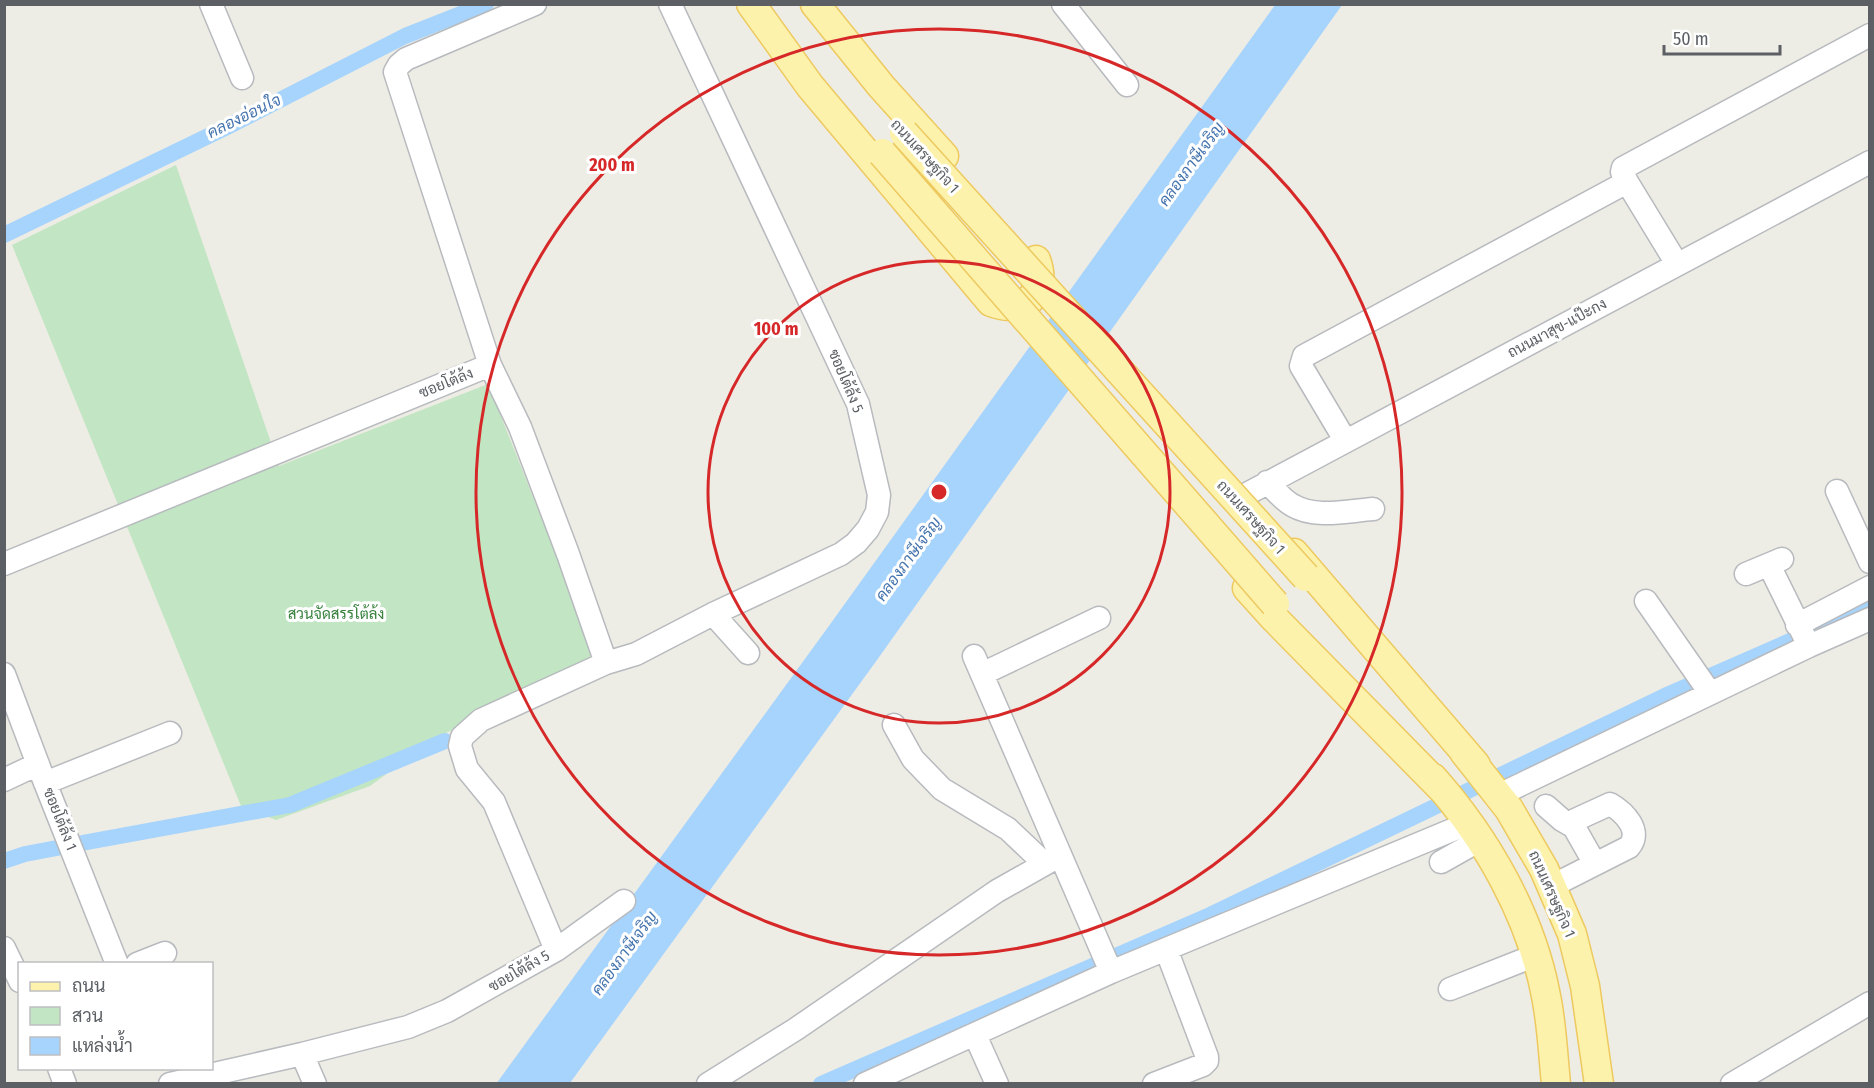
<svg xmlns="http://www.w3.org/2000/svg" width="1874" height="1088" viewBox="0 0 1874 1088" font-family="'Fira Sans Condensed',Sarabun,sans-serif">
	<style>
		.green { fill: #c2e5c3 }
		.water { fill: #a7d4fc }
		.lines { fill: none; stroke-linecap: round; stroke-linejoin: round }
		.canal { stroke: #a7d4fc; stroke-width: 16 }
		.minor-casing { stroke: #b7babe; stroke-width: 25 }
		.major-casing { stroke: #edc95f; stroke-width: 31 }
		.minor { stroke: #fff; stroke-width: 22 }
		.major { stroke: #fcf2ac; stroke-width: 28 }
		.major-bridge-casing { stroke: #edc95f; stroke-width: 31; stroke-linecap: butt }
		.major-bridge { stroke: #fcf2ac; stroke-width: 28 }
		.ring { fill: none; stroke: #d62828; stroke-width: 3 }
		.labels { text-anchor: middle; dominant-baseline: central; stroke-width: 6; stroke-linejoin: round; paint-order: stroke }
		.street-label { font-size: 15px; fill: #5c6065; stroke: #fff }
		.park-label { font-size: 15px; fill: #37813d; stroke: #fff }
		.water-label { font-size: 16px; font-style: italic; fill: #4474ae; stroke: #fff }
		.centre { fill: #d62828; stroke: #fff; stroke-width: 3 }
		.ring-label { font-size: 18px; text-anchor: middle; font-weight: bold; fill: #d62828; stroke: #fff; stroke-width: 6; stroke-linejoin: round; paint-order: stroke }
	</style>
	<rect width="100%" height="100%" fill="#eeede5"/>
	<path class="green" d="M176,165l103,301 209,-82 109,273 -161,81 -66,48 -94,34 -35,-14 -229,-561z"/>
	<path class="water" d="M1275,5h67l-465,655 -307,423 -74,1 335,-461z"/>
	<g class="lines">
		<path class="canal" d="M4,235l225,-109 176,-90 81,-32
			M82,843l208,-38 155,-64
			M4,861l21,-7 32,-6
			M821,1084l389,-169 459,-221 201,-88"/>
		<g class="minor-casing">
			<path id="minor" d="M211,4l31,74
				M535,4l-129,55 -7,6 -4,7 95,293 30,62 48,127 38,109
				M1063,4l64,81
				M1677,264l-50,-82 -5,-10 1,-4 247,-133
				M1345,440l-44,-74 3,-10 323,-174
				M1267,482c8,8 16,18 25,23 23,14 55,6 81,4
				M1837,491l33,71
				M1245,495l625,-333
				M4,564l486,-199
				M1769,565l40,81
				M1746,574l36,-15
				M1646,601l64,92
				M713,614l35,39
				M1797,625l73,-38
				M974,656l137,316
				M4,674l38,101 75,189
				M982,674l117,-56
				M894,725l19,34 29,30 66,40 37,35
				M4,780l34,-16
				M45,783l125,-50
				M1499,795l310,-149 61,-27
				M1546,806l16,14 12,7 21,37
				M1441,862l39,-22
				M1552,886l77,-39c14,-16 -5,-35 -19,-43l-35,16 -1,7
				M4,948l16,33
				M556,950l68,-49
				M137,964l28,-11
				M1450,989l86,-34
				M975,1035l22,49
				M302,1054l13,30
				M59,1068l6,16
				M170,1084l132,-30 106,-27 39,-16 109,-61 -62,-148 -27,-33 -7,-23 2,-9 19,-17 125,-57 30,-9 77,-40 128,-60 15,-11 12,-14 9,-17 2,-17 -21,-91 -188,-400
				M708,1084l88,-55 201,-138 62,-35
				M865,1084l246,-112 358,-149
				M1154,1084l49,-19 4,-4v-4l-41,-108
				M1732,1084l138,-81"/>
		</g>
		<g class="major-casing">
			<path id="major" d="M751,4l59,82 181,216c32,13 58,-7 45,-42
				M815,4l66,82 63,70
				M1294,553l182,212
				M1247,588l28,31 169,172
				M1464,752l45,57 35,60 28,65 13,52 14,98
				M1433,778c54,61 98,138 113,218 6,29 7,59 10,88"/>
		</g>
		<use href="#minor" class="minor"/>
		<use href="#major" class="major"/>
		<g class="major-bridge-casing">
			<path id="major-bridge" d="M904,133l402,444
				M882,153l393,451"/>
		</g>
		<use href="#major-bridge" class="major-bridge"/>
	</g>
	<g class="ring">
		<circle cx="939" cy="492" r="231"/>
		<circle cx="939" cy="492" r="463"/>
	</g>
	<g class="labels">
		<g class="street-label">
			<text transform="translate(925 156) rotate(48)">ถนนเศรษฐกิจ 1</text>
			<text transform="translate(1557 328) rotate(-28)">ถนนมาสุข-แป๊ะกง</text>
			<text transform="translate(846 381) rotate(67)">ซอยโต้ล้ง 5</text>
			<text transform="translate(446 383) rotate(-22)">ซอยโต้ล้ง</text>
			<text transform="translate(1251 517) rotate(48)">ถนนเศรษฐกิจ 1</text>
			<text transform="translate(60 819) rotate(68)">ซอยโต้ล้ง 1</text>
			<text transform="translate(1552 894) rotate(66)">ถนนเศรษฐกิจ 1</text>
			<text transform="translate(519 971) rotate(-30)">ซอยโต้ล้ง 5</text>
		</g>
		<g class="park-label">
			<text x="336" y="614">สวนจัดสรรโต้ล้ง</text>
		</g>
		<g class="water-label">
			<text transform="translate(244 116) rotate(-26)">คลองอ่อนใจ</text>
			<text transform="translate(1191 164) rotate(-54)">คลองภาษีเจริญ</text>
			<text transform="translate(908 559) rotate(-54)">คลองภาษีเจริญ</text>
			<text transform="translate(624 953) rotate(-54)">คลองภาษีเจริญ</text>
		</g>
	</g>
	<circle cx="939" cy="492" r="9" class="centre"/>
	<g class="ring-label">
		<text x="612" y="171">200 m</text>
		<text x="776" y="335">100 m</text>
	</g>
	<rect width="1874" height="1088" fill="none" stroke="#5c6065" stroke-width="12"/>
	<rect x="18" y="962" width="195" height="108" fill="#ffffff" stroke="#bebfc1" stroke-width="1.5"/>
	<rect x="30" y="982" width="30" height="9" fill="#fcf2ac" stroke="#bebfc1" stroke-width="1.5"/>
	<text x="72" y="992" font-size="18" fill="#5c6065">ถนน</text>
	<rect x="30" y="1007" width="30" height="18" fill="#c2e5c3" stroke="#bebfc1" stroke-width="1.5"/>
	<text x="72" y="1022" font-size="18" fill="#5c6065">สวน</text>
	<rect x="30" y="1037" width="30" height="18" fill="#a7d4fc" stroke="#bebfc1" stroke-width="1.5"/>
	<text x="72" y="1052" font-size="18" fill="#5c6065">แหล่งน้ำ</text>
	<path d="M1664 45v9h116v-9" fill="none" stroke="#5c6065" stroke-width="3"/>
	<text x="1673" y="45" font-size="18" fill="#5c6065" stroke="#ffffff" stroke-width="4.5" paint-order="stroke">50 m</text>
</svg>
